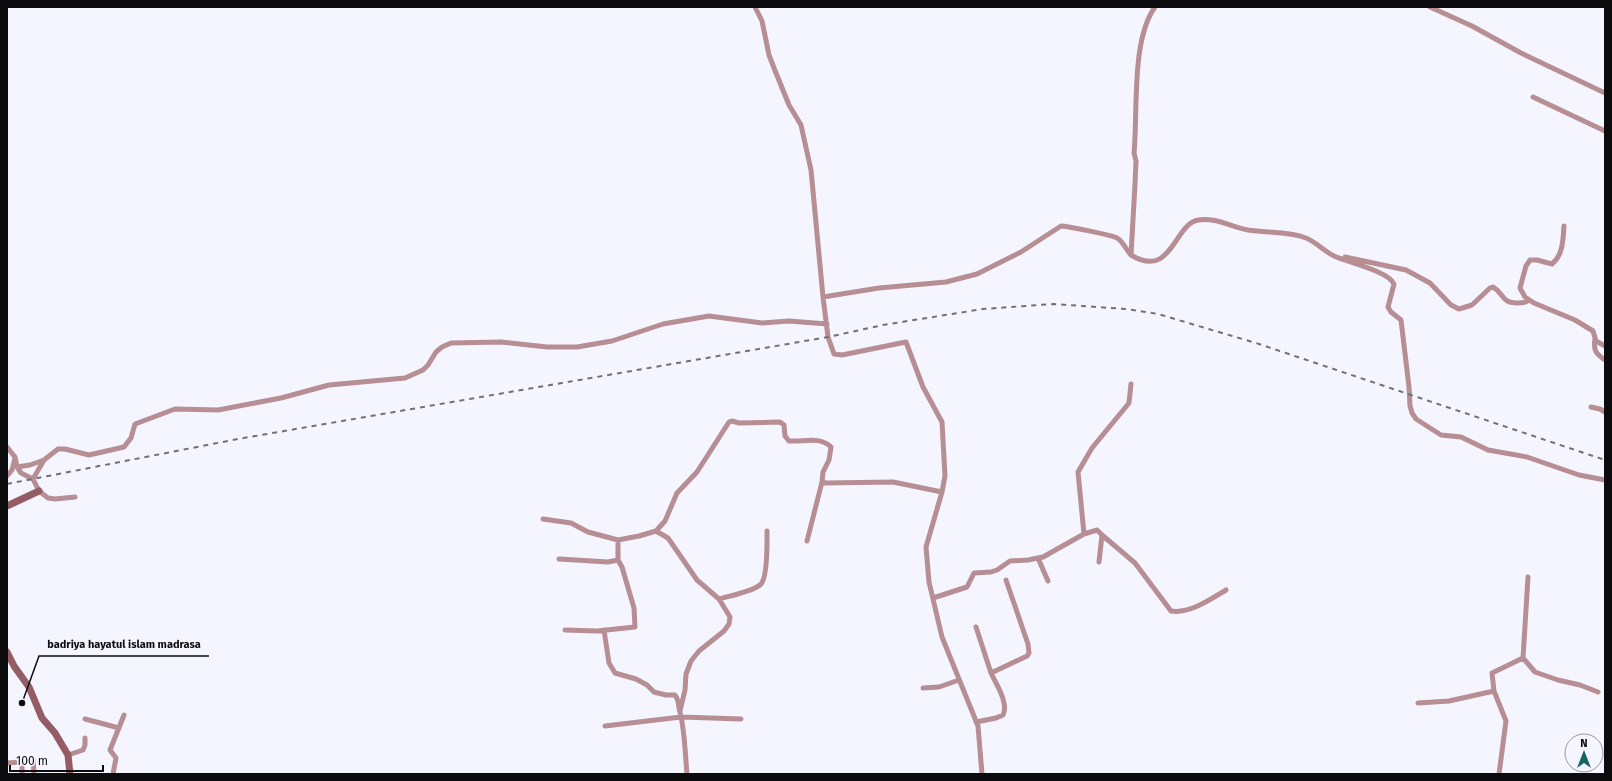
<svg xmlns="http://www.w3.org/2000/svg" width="1612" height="781" viewBox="0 0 1612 781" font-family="'Fira Sans',sans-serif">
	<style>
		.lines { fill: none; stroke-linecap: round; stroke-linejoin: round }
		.minor { stroke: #b68e93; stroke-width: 5 }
		.secondary { stroke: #945c65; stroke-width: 7 }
		.rail { stroke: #707076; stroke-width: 2; stroke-dasharray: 5 5; stroke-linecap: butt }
		.leader { fill: none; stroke: #0c0c0f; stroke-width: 1.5 }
		.callout-dot { fill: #0c0c0f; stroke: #f4f5fe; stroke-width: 1.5 }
		.callout-label { font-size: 11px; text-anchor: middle; font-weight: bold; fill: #0c0c0f; stroke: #f4f5fe; stroke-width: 3; stroke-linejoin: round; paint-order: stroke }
	</style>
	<rect width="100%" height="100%" fill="#f4f5fe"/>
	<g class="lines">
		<path class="minor" d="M755,7l7,14 7,34 5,13 15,37 12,20 10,45 12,127 56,-9 67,-6 31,-8 44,-22 40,-26c5,0 51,9 56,12 6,3 9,12 14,17l4,-71 1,-23 -2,-8c4,-41 -3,-113 21,-146
			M1430,7l42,19 49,27 84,40
			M1533,97l72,34
			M1564,226c-1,14 -1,29 -12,38l-15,-4h-7l-4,6 -6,22 5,9 9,6 41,17 18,11 3,10 9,5
			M1131,255c41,25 43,-31 67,-35 17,-3 34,7 50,10 19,3 40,1 58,8 10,4 18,13 28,18 13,6 54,15 60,28l-6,23 3,5 10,8 8,67 1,19 2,7 4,6 25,16 20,2 27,13 39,7 52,18 26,5
			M1345,257l61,13 24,13 21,22 8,4 13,-4 18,-17 3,-1c11,6 8,16 24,16 5,0 8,0 12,-3
			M823,297l5,40 6,17 8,1 64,-13 17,45 19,35 3,54 -3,16 -16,55 3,35 13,55 36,89 4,48
			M1595,339c-2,11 1,15 10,21
			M1591,407l9,2 5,3
			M7,447l8,10 2,10 4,6 12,6 6,12 9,7 7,1 20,-2
			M17,467l13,-2 14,-5 14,-11h7l24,6 35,-8 7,-9 4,-14 40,-15 43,1 63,-12 48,-13 76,-7 18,-8 5,-5 8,-13 6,-5 9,-4 50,-1 46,5h30l35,-6 51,-17 46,-8 53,7 27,-2 38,3
			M7,476l5,-6 3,-12
			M33,479l11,-19
			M543,519l28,4 17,9 30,8 21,-4 17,-5 9,-10 12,-28 20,-21 32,-50 3,-1 7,2 41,-1 4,3 1,11 4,5c15,1 31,-5 42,6l-2,13 -6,12 -1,10 4,1 67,-1 49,10
			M656,531l12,7 29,42 22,19 11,18 -1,7 -5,7 -25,20 -8,10 -5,13 -1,16 -5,21
			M1084,534l-6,-62 14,-24 37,-45 2,-19
			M1102,535l33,28 36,48c19,3 40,-12 55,-21
			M807,541l15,-59
			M1038,558l10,23
			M559,559l49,3 10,-2
			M1528,577l-5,81 12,14 23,8 22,5 18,7
			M933,598l34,-11 7,-14 17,-1 6,-2 13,-9 18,-1 15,-3 41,-23 13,-4 5,5 -3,27
			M719,599c10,-3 36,-8 42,-15 7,-8 6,-42 6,-53
			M976,627l15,46
			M565,630l32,1 38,-4 -1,-19 -12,-41 -4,-7v-20
			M604,630l5,33 6,10 21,6 11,6 7,7 12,3h9c4,5 3,10 5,17 5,20 5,41 7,62
			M923,688l16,-1 20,-7
			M1418,703l31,-2 45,-10
			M85,719l34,9
			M976,722l20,-4 7,-3c6,-12 -7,-31 -12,-42l36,-17 2,-3 -1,-9 -22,-64
			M605,726l76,-9 60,2
			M68,755l15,-5 2,-5v-7
			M20,762l2,-3h11l1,15
			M7,763l13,-1 2,3v9
			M113,774l3,-16 -6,-8 14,-35
			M1499,774l7,-53 -12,-30 -2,-18 31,-15"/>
		<path class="secondary" d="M7,506l32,-15
			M7,652l7,14 15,21 13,31 13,15 13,22 2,19"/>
		<path class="rail" d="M7,484l231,-45 590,-102 55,-12 100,-16 70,-5 73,5 32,5 98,29 349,117"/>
	</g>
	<path class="leader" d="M22 703L39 656H209"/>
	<circle class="callout-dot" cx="22" cy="703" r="4"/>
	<g class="callout-label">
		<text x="124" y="648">badriya hayatul islam madrasa</text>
	</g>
	<rect width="1612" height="781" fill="none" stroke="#0c0c0f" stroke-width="16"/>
	<g transform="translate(1584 753)"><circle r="19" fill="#f4f5fe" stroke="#97989e"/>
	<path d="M0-3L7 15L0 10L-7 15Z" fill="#176561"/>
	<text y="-6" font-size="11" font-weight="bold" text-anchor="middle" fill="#0c0c0f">N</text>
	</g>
	<path d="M10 765v6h93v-6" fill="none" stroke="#0c0c0f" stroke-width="2"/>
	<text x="16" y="765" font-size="12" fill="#0c0c0f" stroke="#f4f5fe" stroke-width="3" paint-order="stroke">100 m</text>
</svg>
